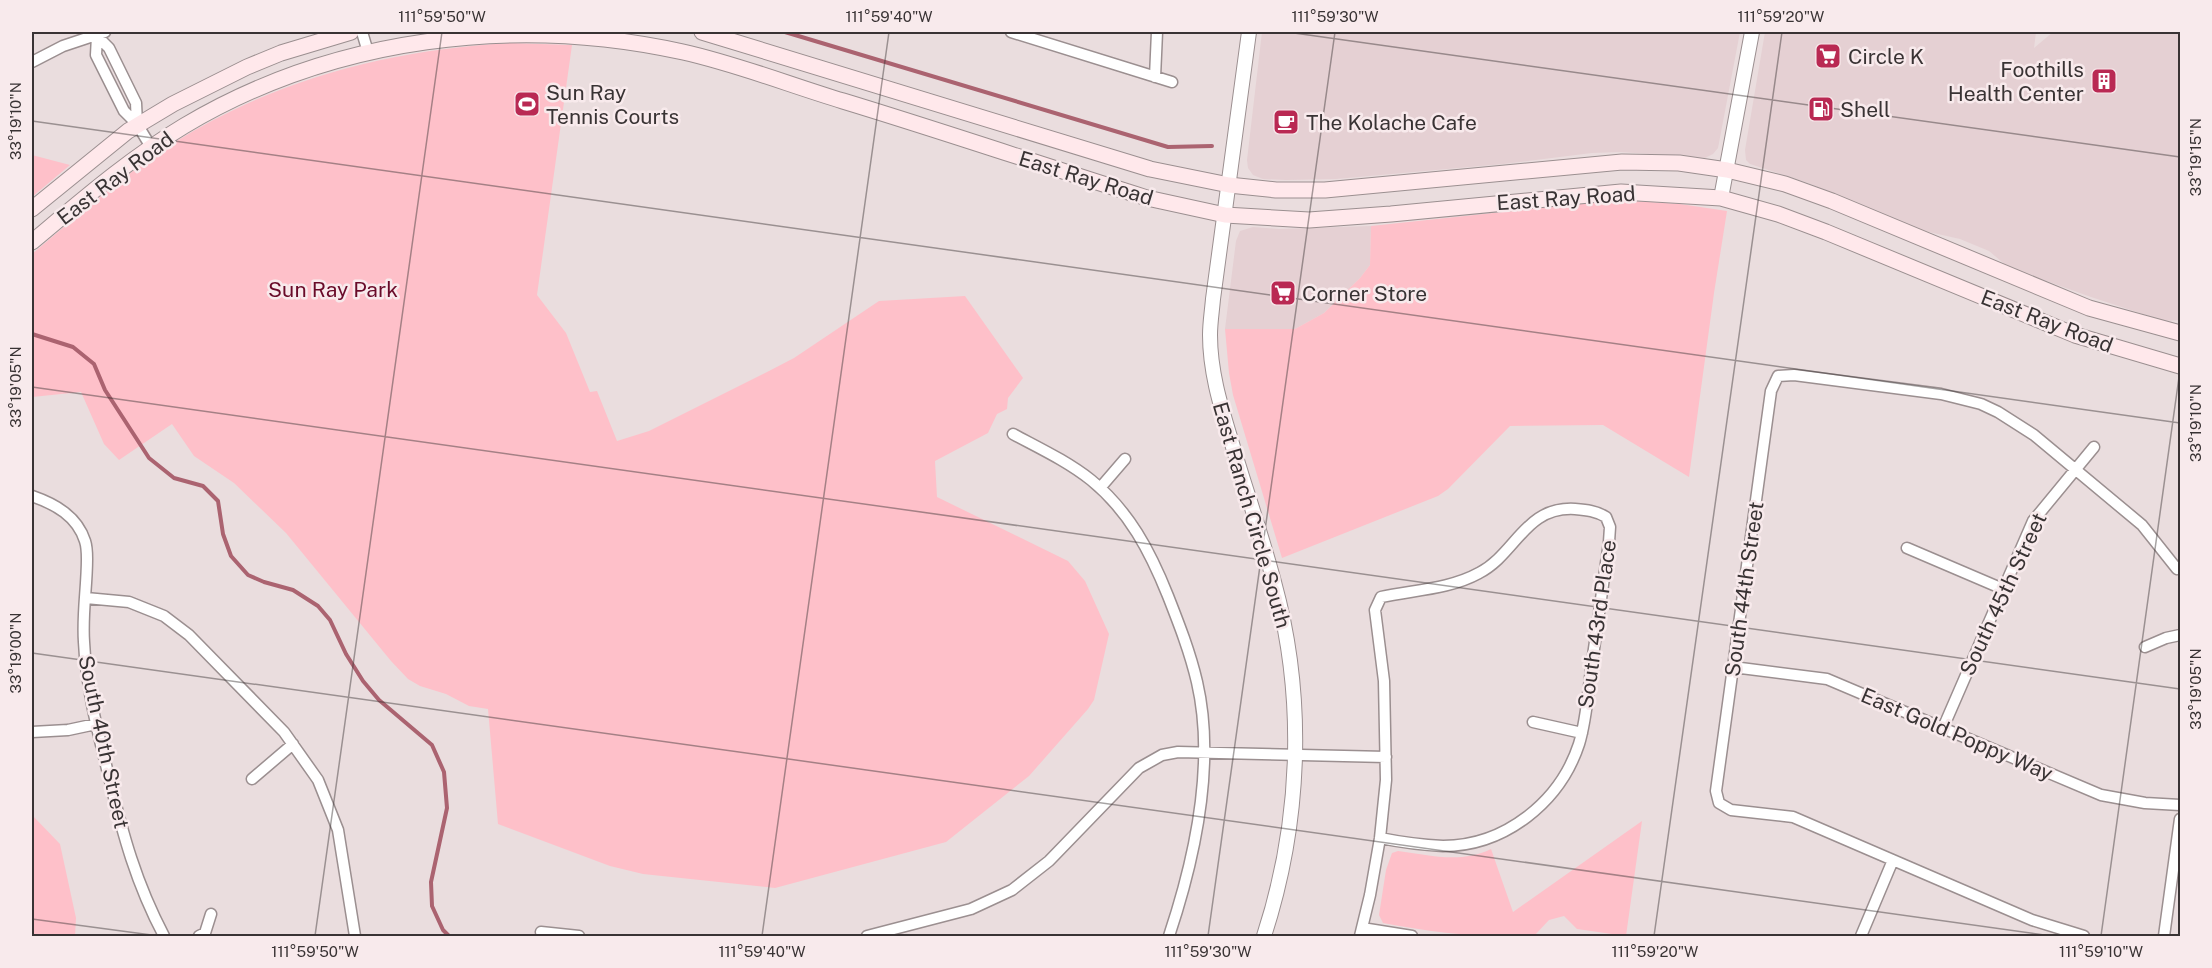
<svg xmlns="http://www.w3.org/2000/svg" width="2212" height="968" viewBox="0 0 2212 968" font-family="'Public Sans',sans-serif">
	<style>
		.built { fill: #e5d0d3 }
		.green { fill: #fec0c9 }
		.lines { fill: none; stroke-linecap: round; stroke-linejoin: round }
		.stream { stroke: #ab6370; stroke-width: 4 }
		.minor-casing { stroke: #9b8f90; stroke-width: 13 }
		.tertiary-casing { stroke: #9b8f90; stroke-width: 16 }
		.secondary-casing { stroke: #9b8f90; stroke-width: 17 }
		.minor { stroke: #fff; stroke-width: 10 }
		.tertiary { stroke: #fff; stroke-width: 14 }
		.secondary { stroke: #ffe8eb; stroke-width: 15 }
		.ticks { fill: none; stroke: #393334; stroke-width: 1.5; stroke-opacity: 0.45 }
		.labels { text-anchor: middle; dominant-baseline: central; stroke-width: 5; stroke-linejoin: round; paint-order: stroke }
		.poi-label { font-size: 21px; fill: #393334; stroke: #f8eaec; text-anchor: start }
		.street-label { font-size: 21px; fill: #393334; stroke: #f8eaec }
		.park-label { font-size: 21px; fill: #690b29; stroke: #f8eaec }
		.neatline { fill: none; stroke: #393334; stroke-width: 2 }
		.ticks-label { font-size: 15px; text-anchor: middle; fill: #393334 }
	</style>
	<rect width="100%" height="100%" fill="#eaddde"/>
	<path class="built" d="M1262,32h478l-22,116 -5,6 -8,4 -84,-6 -29,1 -89,11 -167,15 -50,1 -23,-1 -10,-4 -5,-7 -1,-8z
		M1765,32h271l-2,16 19,-16h127v288l-16,1 -73,-24 -83,-30 -19,-16 -29,-12 -40,-9 -112,-47 -58,-19 -4,-4 -1,-10z
		M1371,226l-1,39 -10,13 -36,35 -29,16h-70l11,-88 4,-10 13,-4 26,2z"/>
	<path class="green" d="M510,43l62,2 -35,250 29,38 24,59 7,-1 20,50 32,-10 120,-60 25,-13 85,-57 86,-5 58,82 -15,20 -1,11 -10,5 -9,19 -53,28 2,36 131,64 17,20 24,53 -15,66 -6,9 -59,67 -83,66 -171,46 -132,-14 -33,-8 -112,-42 -10,-115 -19,-3 -23,-12 -26,-8 -12,-7 -17,-18 -105,-128 -52,-50 -40,-27 -22,-32 -53,36 -15,-16 -23,-52 -49,5v-143c45,-38 90,-78 140,-110 103,-65 217,-94 338,-101z
		M32,155l38,10 -38,32z
		M1633,201l47,3 47,7 -13,82 -25,184 -86,-52 -93,1 -62,63 -10,7 -156,62 -49,-163 -4,-22 -4,-44h70l29,-16 36,-35 10,-13 1,-39 225,-24z
		M32,815l28,29 16,74 -1,18h-43z
		M1642,821l-16,115 -49,-7 -13,-13 -15,4 -15,16c-48,3 -104,-4 -151,-13l-4,-8 7,-45 6,-17 6,-2c32,4 62,13 93,-2l22,63z"/>
	<g class="lines">
		<path class="stream" d="M785,32l383,115 44,-1
			M32,334l41,13 21,17 11,26 44,68 25,20 29,8 15,15 5,33 8,22 17,19 16,7 29,8 25,16 12,14 16,34 17,27 16,19 53,45 12,27 3,36 -16,74 1,24 11,24 6,6"/>
		<g class="minor-casing">
			<path id="minor" d="M362,32l6,20
				M1011,32l161,50
				M97,36l-1,19 28,56 13,13 14,23
				M97,36l12,12 27,55 1,21
				M32,62l31,-16 42,-14
				M1155,77l2,-45
				M1013,434c26,14 54,27 78,46 38,31 59,71 77,116 11,28 22,56 29,86 19,82 -2,176 -28,254
				M1100,488l25,-29
				M32,496c23,8 45,20 53,45 2,6 2,13 2,18 0,28 -5,55 -3,83 2,45 14,91 25,135 14,58 27,106 55,159
				M1907,548l96,41
				M86,598l43,4 35,14 25,19 95,97 34,48 20,50 17,106
				M2145,647l21,-9 14,-3
				M1733,667l94,12 274,116 44,8 35,2
				M1533,722l49,11
				M1943,728l90,-207 61,-74
				M32,732l36,-2 28,-6
				M252,779l41,-35
				M1362,928l50,8
				M541,932l38,4
				M199,936l6,-3 6,-19
				M867,936l104,-27 41,-19 37,-29 90,-93 23,-13 16,-3 208,5
				M1360,936l10,-41 10,-57 6,-58 -2,-99 -9,-71 6,-13c33,-7 69,-8 98,-24 37,-19 46,-67 96,-64 12,1 21,2 31,8l4,10 -1,15c-6,40 -11,81 -17,121 -4,27 -5,55 -13,81 -19,58 -74,102 -136,102 -21,-1 -43,-4 -63,-8
				M1861,936l32,-76
				M2084,936l-52,-16 -239,-103 -62,-7 -12,-7 -3,-12 55,-400 7,-15 16,-1 147,19 40,10 17,8 36,23 108,90 35,44 3,-2
				M2164,936l16,-117"/>
		</g>
		<g class="tertiary-casing">
			<path id="tertiary" d="M1249,32l-36,267c-1,12 -3,24 -3,36 0,39 12,75 23,112 13,44 29,89 41,135 32,116 27,240 -10,354
				M1721,198l31,-166"/>
		</g>
		<g class="secondary-casing">
			<path id="secondary" d="M702,32l448,137 79,16 47,5h49l297,-28 57,1 48,7 58,14 47,17 257,107 91,25
				M32,209l96,-78 45,-27 74,-37 34,-14 70,-21
				M32,242c49,-41 97,-83 152,-116 149,-89 331,-111 499,-74 54,12 107,33 160,49 102,31 202,65 304,97l78,17 84,5 82,-6 230,-22 100,6 57,16 48,18 249,103 105,31"/>
		</g>
		<use href="#minor" class="minor"/>
		<use href="#tertiary" class="tertiary"/>
		<use href="#secondary" class="secondary"/>
	</g>
	<path class="ticks" d="M1287,32l893,125M32,121l2148,302M32,387l2148,302M32,653l2019,283M32,919l127,17M315,936l127,-904M762,936l127,-904M1208,936l127,-904M1654,936l128,-904M2101,936l79,-566"/>
	<defs>
		<g id="supermarket-square" transform="scale(1.35)"><rect x="-9" y="-9" width="18" height="18" rx="4" fill="#b92953" stroke="#f8eaec"/><path d="M-6-5.5h2.5l.6 2H6L4.5 2H-2.5L-4.4-4H-6ZM-1.5 3.2a1.3 1.3 0 1 0 .1 0ZM3 3.2a1.3 1.3 0 1 0 .1 0Z" fill="#fff"/></g>
		<g id="building-square" transform="scale(1.35)"><rect x="-9" y="-9" width="18" height="18" rx="4" fill="#b92953" stroke="#f8eaec"/><path d="M-4-6H4V6H1V3H-1V6H-4ZM-2.5-4.3h1.7v1.8h-1.7ZM.8-4.3h1.7v1.8H.8ZM-2.5-1h1.7V.8h-1.7ZM.8-1h1.7V.8H.8Z" fill="#fff"/></g>
		<g id="stadium-square" transform="scale(1.35)"><rect x="-9" y="-9" width="18" height="18" rx="4" fill="#b92953" stroke="#f8eaec"/><path d="M0-5a6.5 5 0 1 0 0 10a6.5 5 0 1 0 0-10ZM-3.5-1.8h7v3.6h-7Z" fill="#fff"/></g>
		<g id="fuel-square" transform="scale(1.35)"><rect x="-9" y="-9" width="18" height="18" rx="4" fill="#b92953" stroke="#f8eaec"/><path d="M-5.5-6h7V0h2V4h1.3V-2.5L3-4.5l.8-.8L6-3V5H2.5V1h-1V6h-7ZM-4.2-4.7v3.2H.2V-4.7Z" fill="#fff"/></g>
		<g id="cafe-square" transform="scale(1.35)"><rect x="-9" y="-9" width="18" height="18" rx="4" fill="#b92953" stroke="#f8eaec"/><path d="M-5.5-4.5H6V0H3Q3 3.5 0 3.5H-2.5Q-5.5 3.5-5.5 0ZM3-3.2v2h1.7v-2ZM-6 4.5H4V6H-6Z" fill="#fff"/></g>
	</defs>
	<g fill-rule="evenodd">
		<use href="#supermarket-square" x="1828" y="56"/>
		<use href="#building-square" x="2104" y="81"/>
		<use href="#stadium-square" x="527" y="104"/>
		<use href="#fuel-square" x="1821" y="109"/>
		<use href="#cafe-square" x="1286" y="122"/>
		<use href="#supermarket-square" x="1283" y="293"/>
	</g>
	<g class="labels">
		<g class="poi-label">
			<text x="1848" y="56">Circle K</text>
			<text x="2084" y="69" text-anchor="end">Foothills<tspan x="2084" dy="24">Health Center</tspan></text>
			<text x="546" y="92">Sun Ray<tspan x="546" dy="24">Tennis Courts</tspan></text>
			<text x="1840" y="109">Shell</text>
			<text x="1306" y="122">The Kolache Cafe</text>
			<text x="1302" y="293">Corner Store</text>
		</g>
		<g class="street-label">
			<text transform="translate(115 178) rotate(-37)">East Ray Road</text>
			<text transform="translate(1086 178) rotate(17)">East Ray Road</text>
			<text transform="translate(1566 198) rotate(-4)">East Ray Road</text>
			<text transform="translate(2047 321) rotate(21)">East Ray Road</text>
			<text transform="translate(1252 515) rotate(74)">East Ranch Circle South</text>
			<text transform="translate(1744 589) rotate(-82)">South 44th Street</text>
			<text transform="translate(2003 594) rotate(-65)">South 45th Street</text>
			<text transform="translate(1597 624) rotate(-82)">South 43rd Place</text>
			<text transform="translate(1957 734) rotate(23)">East Gold Poppy Way</text>
			<text transform="translate(104 742) rotate(78)">South 40th Street</text>
		</g>
		<g class="park-label">
			<text x="333" y="289">Sun Ray Park</text>
		</g>
	</g>
	<rect width="2212" height="968" fill="none" stroke="#f8eaec" stroke-width="66"/>
	<rect x="33" y="33" width="2146" height="902" class="neatline"/>
	<g class="ticks-label">
		<text x="442" y="22">111°59'50"W</text>
		<text x="889" y="22">111°59'40"W</text>
		<text x="1335" y="22">111°59'30"W</text>
		<text x="1781" y="22">111°59'20"W</text>
		<text transform="translate(16 121) rotate(-90)" y="5">33°19'10"N</text>
		<text transform="translate(2196 157) rotate(-90)" y="5">33°19'15"N</text>
		<text transform="translate(16 387) rotate(-90)" y="5">33°19'05"N</text>
		<text transform="translate(2196 423) rotate(-90)" y="5">33°19'10"N</text>
		<text transform="translate(16 653) rotate(-90)" y="5">33°19'00"N</text>
		<text transform="translate(2196 689) rotate(-90)" y="5">33°19'05"N</text>
		<text x="315" y="957">111°59'50"W</text>
		<text x="762" y="957">111°59'40"W</text>
		<text x="1208" y="957">111°59'30"W</text>
		<text x="1655" y="957">111°59'20"W</text>
		<text x="2101" y="957">111°59'10"W</text>
	</g>
</svg>
